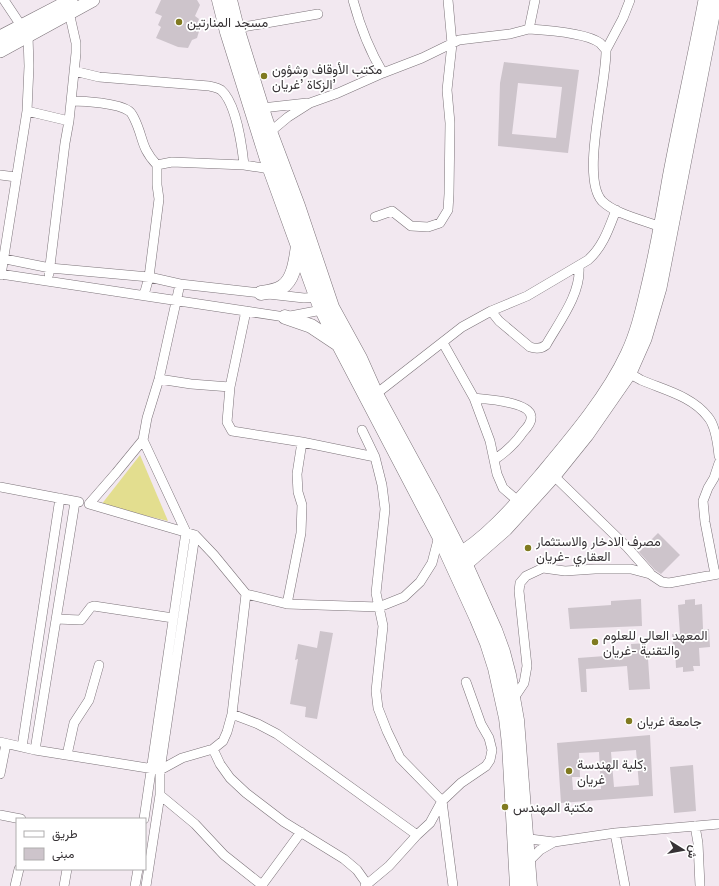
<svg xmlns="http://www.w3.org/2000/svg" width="719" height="886" viewBox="0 0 719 886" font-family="'Space Grotesk',Vazirmatn,sans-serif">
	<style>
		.green { fill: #e3de8f }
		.building { fill: #cdc4cb; fill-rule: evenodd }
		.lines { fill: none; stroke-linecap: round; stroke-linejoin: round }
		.street-casing { stroke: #7c7379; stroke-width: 10 }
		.secondary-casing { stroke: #7c7379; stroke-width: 14 }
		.primary-casing { stroke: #7c7379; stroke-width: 15 }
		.street { stroke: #fff; stroke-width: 9 }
		.secondary { stroke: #fff; stroke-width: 13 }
		.primary { stroke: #fff; stroke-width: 14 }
		.poi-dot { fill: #807a20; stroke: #fff; stroke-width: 1.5 }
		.labels { text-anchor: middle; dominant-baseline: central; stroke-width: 3.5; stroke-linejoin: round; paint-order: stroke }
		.poi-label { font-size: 13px; fill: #363235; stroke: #fff; text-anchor: start }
	</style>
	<rect width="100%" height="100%" fill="#f2e8f0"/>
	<path class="green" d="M140,455l28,66 -67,-16z"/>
	<path class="building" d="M161,0h36l3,5 -5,11 4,3 -3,8 4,1 -3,10 -5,2 -4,8 -10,-1 -22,-9 5,-11 -3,-2 4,-9 -7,-3z
		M504,62l75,8 -11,83 -70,-7 2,-63zM518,83l44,4 -6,51 -44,-4z
		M658,533l22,22 -19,19 -6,-4 -16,-18z
		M641,599l1,27 -72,3 -2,-21 43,-3v-4z
		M695,599v6l7,-1 1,25h6l1,18 -11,1 1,18h-7l1,5 -11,1v-5l-7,1 -1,-21h-2l-1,-13h8l-2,-29 7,-1v-4z
		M320,631l13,2 -16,86 -12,-2 1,-10 -16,-3 8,-45 -3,1 3,-16 19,4z
		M647,643l3,46 -21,1 -2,-24 -41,3 1,23h-6l-3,-34 54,-4 -1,-10z
		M650,735l3,61 -92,7 -4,-60zM636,750l3,35 -25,2 -3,-35zM599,752l2,37 -28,1 -1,-13h8l-1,-24z
		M693,765l3,46 -22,2 -4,-46z"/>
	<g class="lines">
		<g class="street-casing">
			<path id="street" d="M353,0c7,26 16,50 30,73
				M237,28l81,-14
				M529,29c17,1 57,4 71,14 2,2 4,5 6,7 1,33 -26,127 -4,151 13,13 41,19 59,26
				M606,50l17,-32 7,-18
				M74,71l25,6 110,9c4,1 9,2 12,4 15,13 21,56 23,75l-72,-3 -15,3v20l2,14 -10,78 -5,18
				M71,101c14,0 47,2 58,10 2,1 4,5 5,7 10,20 6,29 23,47
				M262,108l45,-5
				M27,111l42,10
				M270,132l18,-15 22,-14 28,-10 45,-20 39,-15 37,-18 51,-6 19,-5 6,-29
				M244,165l26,4
				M0,175l16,2
				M375,217l17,-6 19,15 17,1 12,-4 8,-13 1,-16 1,-71 -3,-33 5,-46 -4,-44
				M0,258l50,10 99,9 31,7 124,14 17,-1
				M0,274l285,43 42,-8
				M49,274l16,-131 4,-22 7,-68v-10l-7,-31
				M1,275l26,-164 2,-45 -1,-30 -24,-36
				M246,311l-16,76 -3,35 5,9 70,11 73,15
				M491,311l8,10 31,26c6,2 11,2 16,-2 13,-23 35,-51 33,-78
				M443,343l31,55 16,43 7,33 6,14 15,13
				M625,371c5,3 11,6 16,9 23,10 51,16 67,37 7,8 10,29 11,39
				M159,379l32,5 39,3
				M376,394l86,-67 29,-16 36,-15 61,-36c15,-13 21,-32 28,-50
				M474,398c12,1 55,4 57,18 1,6 -4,12 -8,16 -8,12 -17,20 -29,28
				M362,430l13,27 7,28 3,24 -9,84 7,33 -7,65 2,17 9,23 13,27 42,43 19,-18 25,-17 4,-6 2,-10 -3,-12 -8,-14 -15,-42
				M143,440l43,92 -42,287
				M554,476l73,71 23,26
				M0,487l79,15
				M715,574l-10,-52 -2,-21 5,-13 6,-10 5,-15
				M246,594l41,10 92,3 25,-10 16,-15 12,-19 7,-27
				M287,604l14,-71 1,-28 -4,-13 -1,-18 5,-32
				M56,619l25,1 10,-13 3,-1 79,12
				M514,698l10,-15 3,-17 -8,-75 1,-8 6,-7 17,-8 22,3 30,-2h36l19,5 12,8 7,1 50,-9
				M232,714l26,10 19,10 140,101 13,-12 12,-22
				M0,742l35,8 125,20 22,-12 31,-9 10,-8 4,-9 5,-18 14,-120 -32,-39 -19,-20 -106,-31 27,-31 27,-33 4,-22 12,-39 21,-95
				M22,747l38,-249
				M213,749l7,15 10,14 16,15 38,29 60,37 13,11 10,14
				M35,750l40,-248
				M67,755l7,-32 15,-23 10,-35
				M0,774l6,-30
				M160,795l35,29 29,31 39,31
				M442,801l11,85
				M0,815l21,4
				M695,826l3,17 2,43
				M615,833l10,53
				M522,838l32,4 61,-9 104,-9
				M528,862l12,-12 14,-8
				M262,885l39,-53
				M15,886l4,-17
				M64,886l3,-17
				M135,886l3,-17
				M146,886l14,-91v-25l35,-235
				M365,886l24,-20 28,-31"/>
		</g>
		<g class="secondary-casing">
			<path id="secondary" d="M0,37l71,-37
				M0,51l93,-51
				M452,558c33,-17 64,-54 88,-82 30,-36 67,-79 87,-122 11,-23 16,-48 22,-73 8,-34 14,-68 20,-103 11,-59 25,-119 36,-178
				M457,569l9,-5 40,-35 48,-53 33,-41 43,-62 15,-34 15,-51 56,-288"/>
		</g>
		<g class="primary-casing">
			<path id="primary" d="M219,0l8,32 43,137 49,135 20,41 100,191 38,83 10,24 8,25 11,50 3,26 8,142
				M230,0l7,28 29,93 32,85 34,101 28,51 16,36 56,103 29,57 34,76 8,22 6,23 8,45 13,166
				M261,293c7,-1 15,-2 21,-6 12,-7 14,-28 16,-41
				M285,317l26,9 27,18"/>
		</g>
		<use href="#street" class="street"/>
		<use href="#secondary" class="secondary"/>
		<use href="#primary" class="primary"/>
	</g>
	<g class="poi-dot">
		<circle cx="179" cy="22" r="4"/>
		<circle cx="264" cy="76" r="4"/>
		<circle cx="528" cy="548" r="4"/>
		<circle cx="595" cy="642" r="4"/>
		<circle cx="629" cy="721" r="4"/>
		<circle cx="569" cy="771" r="4"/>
		<circle cx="505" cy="807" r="4"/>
	</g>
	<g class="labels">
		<g class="poi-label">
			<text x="187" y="22">مسجد المنارتين</text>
			<text x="272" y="69">مكتب الأوقاف وشؤون<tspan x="272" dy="15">الزكاة 'غريان'</tspan></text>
			<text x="536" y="541">مصرف الادخار والاستثمار<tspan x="536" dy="15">العقاري -غريان</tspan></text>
			<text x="603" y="635">المعهد العالي للعلوم<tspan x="603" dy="15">والتقنية -غريان</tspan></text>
			<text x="637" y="721">جامعة غريان</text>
			<text x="577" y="764">كلية الهندسة,<tspan x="577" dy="15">غريان</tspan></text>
			<text x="513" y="807">مكتبة المهندس</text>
		</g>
	</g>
	<rect x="16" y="818" width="130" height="52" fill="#ffffff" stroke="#afadae"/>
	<rect x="24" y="831" width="20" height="6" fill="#ffffff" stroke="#afadae"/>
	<text x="52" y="838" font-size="12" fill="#363235">طريق</text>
	<rect x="24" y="848" width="20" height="12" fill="#cdc4cb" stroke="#afadae"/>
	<text x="52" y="858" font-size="12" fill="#363235">مبنى</text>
	<g transform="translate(683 850) rotate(101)" stroke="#ffffff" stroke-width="3" paint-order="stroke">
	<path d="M0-3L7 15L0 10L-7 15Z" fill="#363235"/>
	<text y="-6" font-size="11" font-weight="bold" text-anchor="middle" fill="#363235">ش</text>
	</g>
</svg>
